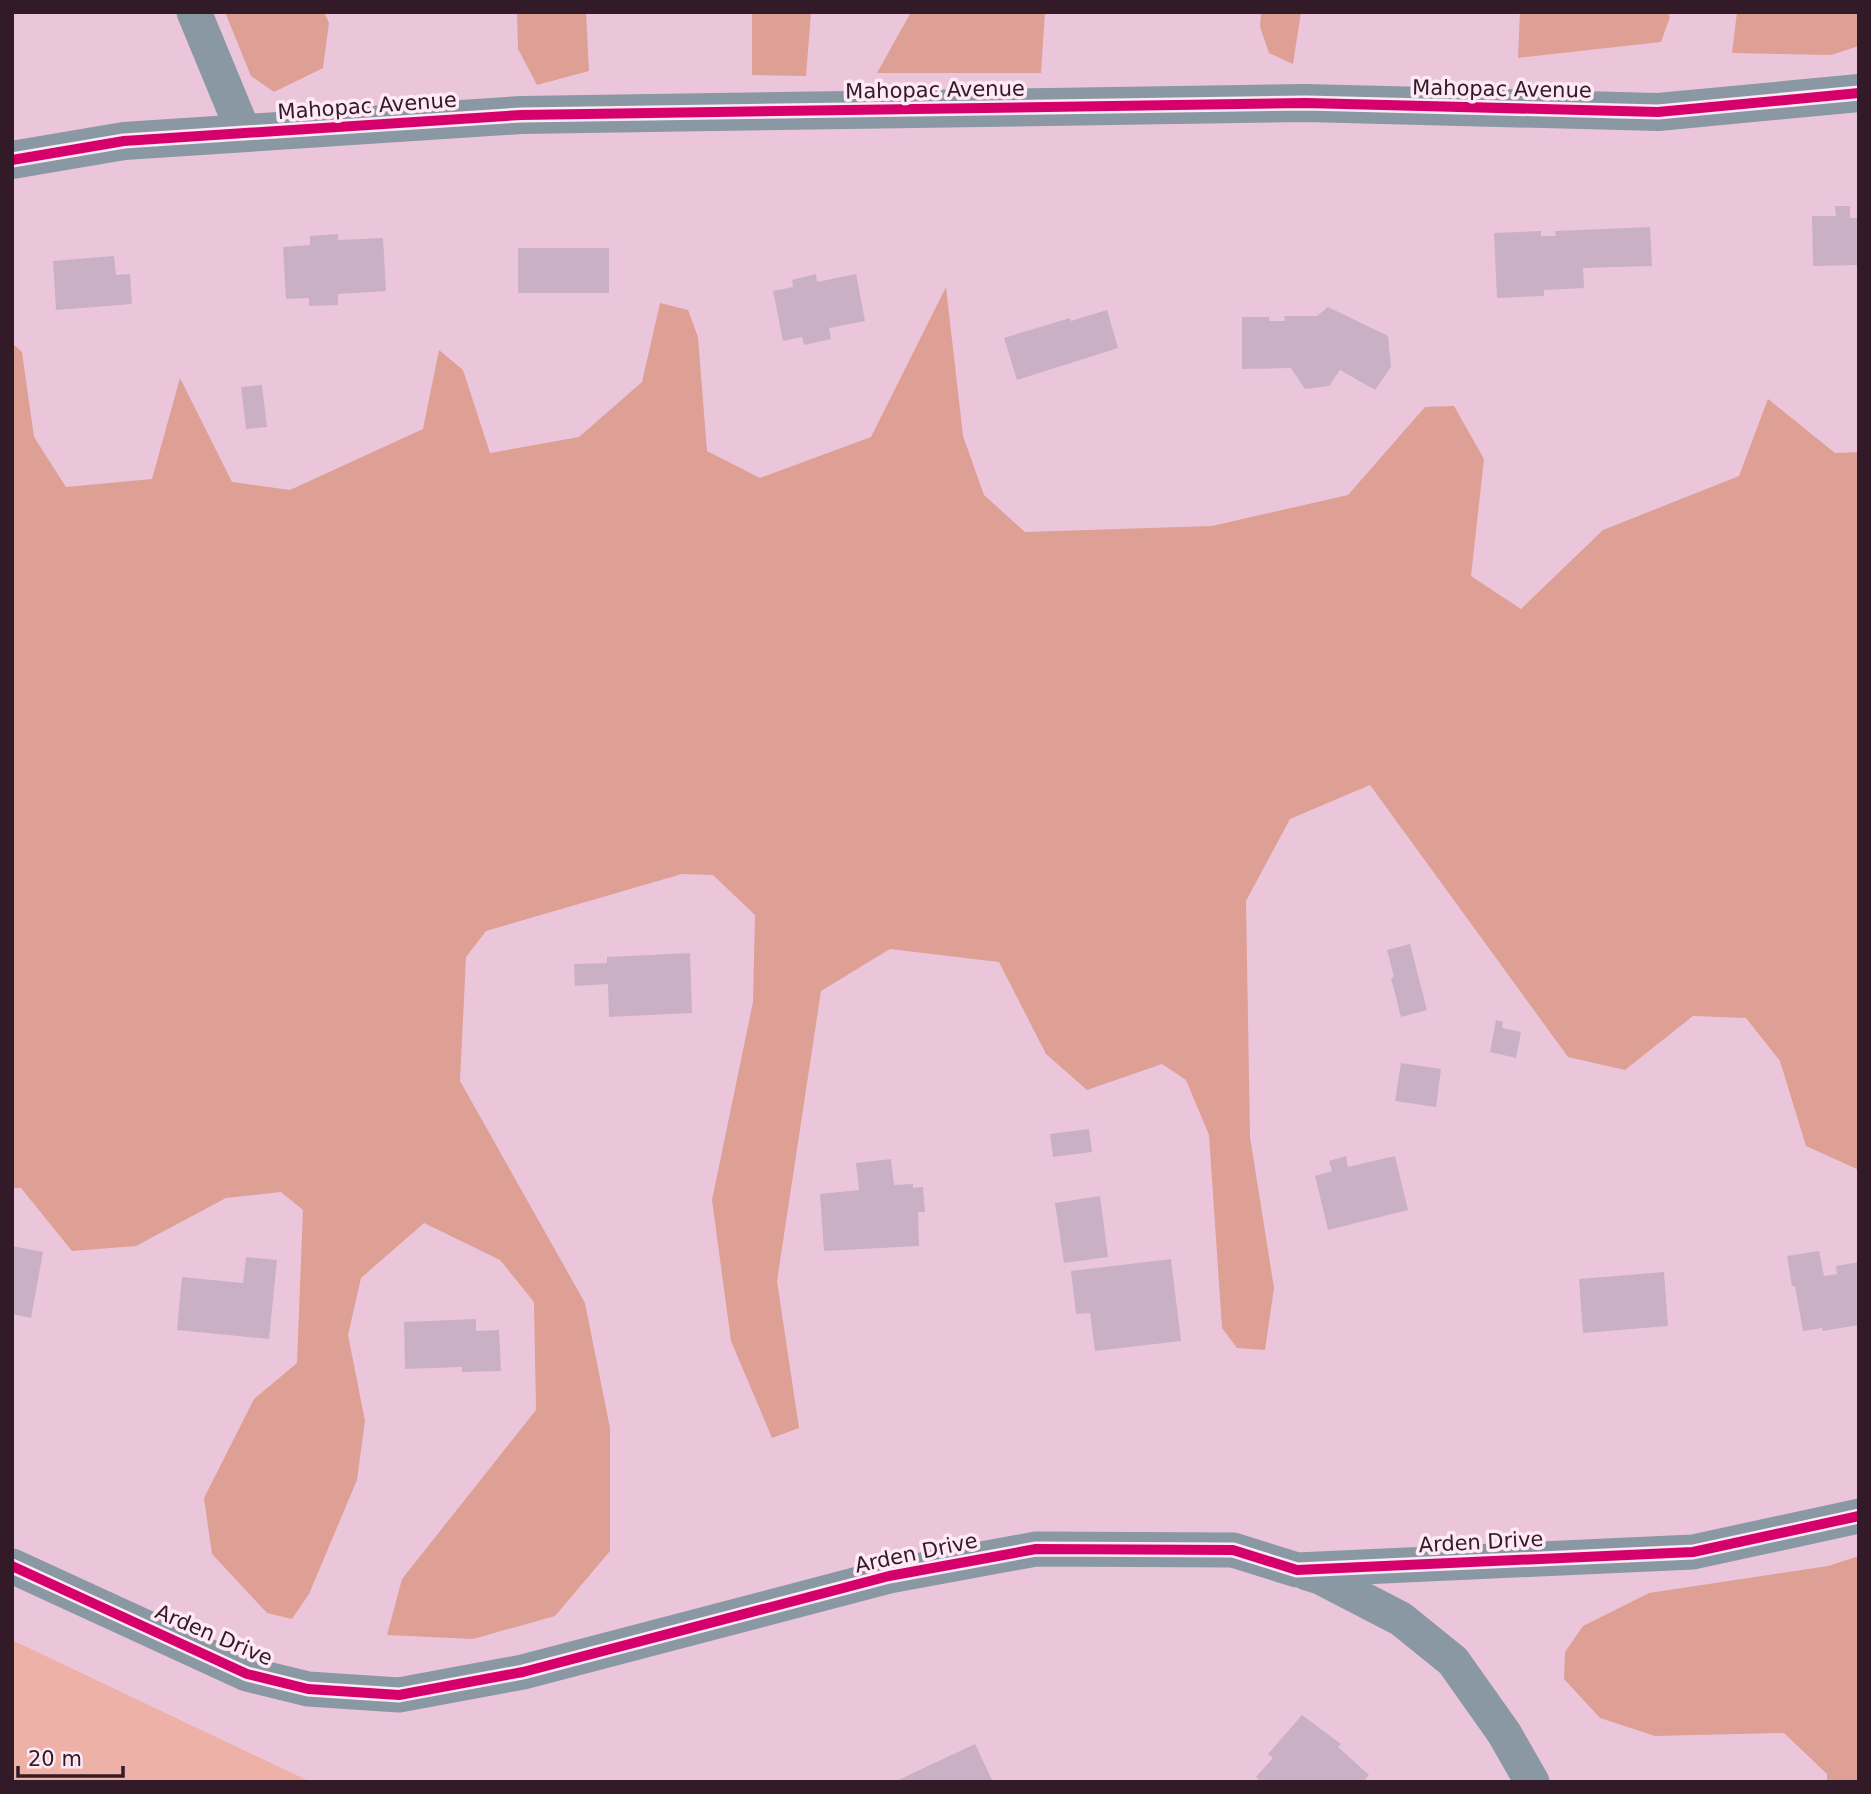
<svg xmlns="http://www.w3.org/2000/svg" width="1871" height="1794" viewBox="0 0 1871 1794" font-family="'DejaVu Sans',sans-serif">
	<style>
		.green { fill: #eeb1a7 }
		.forest { fill: #de9f95 }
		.building { fill: #cab0c4 }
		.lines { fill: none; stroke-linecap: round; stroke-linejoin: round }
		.minor { stroke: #8998a3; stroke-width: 35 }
		.tertiary { stroke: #8998a3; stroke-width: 38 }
		.cycleway-casing { stroke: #fee9f4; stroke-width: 15 }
		.cycleway { stroke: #d6006c; stroke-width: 10 }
		.labels { text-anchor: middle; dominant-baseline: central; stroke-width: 7; stroke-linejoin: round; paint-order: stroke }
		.street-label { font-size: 21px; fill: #321a29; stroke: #fee9f4 }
	</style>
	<rect width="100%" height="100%" fill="#ebc6db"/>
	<path class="green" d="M12,1640l299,142h-299z"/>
	<path class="forest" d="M225,12h99l5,11 -6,45 -49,24 -23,-16z
		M517,12h69l3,59 -52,14 -19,-36z
		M752,12h59l-5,64 -54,-1z
		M911,12h134l-4,61h-164z
		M1261,12h40l-8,52 -24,-11 -9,-26z
		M1520,12h147l3,5 -9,25 -143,16z
		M1737,12h122v34l-28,9 -99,-2z
		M946,287l17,149 21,59 41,37 187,-6 136,-31 77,-88 29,-1 30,53 -13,117 50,33 82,-79 136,-54 29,-77 67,54 24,-1v718l-53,-24 -26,-85 -34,-43 -53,-2 -68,54 -57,-13 -198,-272 -80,34 -44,82 4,236 24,151 -9,62 -28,-2 -15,-20 -13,-193 -23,-55 -24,-16 -75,26 -41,-36 -47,-92 -109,-13 -69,42 -44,290 22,147 -27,10 -41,-97 -19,-141 41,-198 2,-87 -42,-40 -31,-1 -196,57 -20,26 -6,124 125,222 25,125v123l-55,65 -82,23 -86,-4 15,-56 134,-169 -2,-108 -34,-42 -76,-37 -63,55 -13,57 17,86 -8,59 -48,114 -17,25 -25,-6 -55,-59 -8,-56 50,-99 43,-36 6,-153 -22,-18 -55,6 -90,48 -64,5 -51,-63h-9v-845l10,9 12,85 32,50 86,-8 28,-101 52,104 58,8 133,-61 16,-79 24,20 27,83 89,-16 63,-55 18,-79 28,7 10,27 9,114 53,27 111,-41z
		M1859,1556v226h-32v-8l-43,-41 -129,3 -55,-18 -36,-39 1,-27 18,-26 66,-33 179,-27z"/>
	<path class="building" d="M1835,206h15v12h9v47l-46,1 -1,-50h24z
		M1650,227l2,39 -69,2 1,20 -40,2v6l-47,2 -3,-65 47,-2v5h15l-1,-5z
		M338,234v6l45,-2 3,53 -48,3v11l-29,1v-8l-23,1 -3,-52 27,-2v-9z
		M518,248h91v45h-91z
		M114,256l2,19 14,-1 2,30 -76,6 -3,-49z
		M816,274l1,8 39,-8 9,47 -36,7 2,11 -27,6 -2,-8 -19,4 -10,-50 20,-4 -1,-7z
		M1328,307l60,29 3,31 -16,23 -35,-20 -11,16 -24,3 -14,-21 -49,1v-52h27v4h16l-1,-5h33z
		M1107,310l11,38 -101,32 -13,-42 66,-20 1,3z
		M262,385l5,42 -21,2 -5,-42z
		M1410,944l17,66 -26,7 -10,-39 3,-1 -7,-27z
		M690,953l2,60 -83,4 -1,-33 -33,2 -1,-22 33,-1v-6z
		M1496,1020l7,2 -1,6 19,4 -5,26 -26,-6z
		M1401,1063l40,6 -5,38 -41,-6z
		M1089,1129l3,23 -39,5 -3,-23z
		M1346,1156l2,11 47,-11 13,54 -80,20 -13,-54 17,-5 -3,-10z
		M891,1159l3,26 19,-1v4l10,-1 2,25h-7l1,34 -95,5 -4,-57 39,-4 -3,-27z
		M1100,1196l8,61 -44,6 -9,-60z
		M12,1246l31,6 -12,66 -19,-4z
		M1819,1251l5,25 13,-2 -1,-8 23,-4v63l-36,6 -1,-3 -19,3 -8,-45h-3l-5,-30z
		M246,1257l31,3 -8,79 -92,-9 5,-53 61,6z
		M1171,1259l10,82 -86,10 -5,-38 -14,1 -5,-43z
		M1664,1272l4,54 -85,7 -4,-54z
		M476,1319v12l23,-1 2,41 -39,1v-5l-57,2 -1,-47z
		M1302,1715l39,29 -3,3 31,28 -6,7h-102l-5,-5 17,-19 -5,-4z
		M975,1744l18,38h-99z"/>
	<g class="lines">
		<path class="minor" d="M194,12l50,121
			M12,1566l235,108 61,15 91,6 124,-23 366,-96 147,-27 197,1 64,20 396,-18 166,-36
			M1307,1573l13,4 81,42 52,42 51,72 28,49"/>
		<path class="tertiary" d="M12,160l112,-19 397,-26 785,-12 352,9 201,-19"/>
		<g class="cycleway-casing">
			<path id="cycleway" d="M12,160l112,-19 397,-26 785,-12 352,9 201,-19
				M12,1566l235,108 61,15 91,6 124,-23 366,-96 147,-27 197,1 64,20 396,-18 166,-36"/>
		</g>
		<use href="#cycleway" class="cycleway"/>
	</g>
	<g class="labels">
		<g class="street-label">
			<text transform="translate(1502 89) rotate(1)">Mahopac Avenue</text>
			<text transform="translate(935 90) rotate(-1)">Mahopac Avenue</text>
			<text transform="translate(367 106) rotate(-4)">Mahopac Avenue</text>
			<text transform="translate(1481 1542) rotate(-3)">Arden Drive</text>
			<text transform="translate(916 1553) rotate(-12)">Arden Drive</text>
			<text transform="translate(214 1635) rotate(23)">Arden Drive</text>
		</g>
	</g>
	<rect width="1871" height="1794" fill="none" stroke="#321a29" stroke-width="28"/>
	<path d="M18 1766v10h105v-10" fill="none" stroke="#321a29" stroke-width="3.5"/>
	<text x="28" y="1766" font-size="21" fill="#321a29" stroke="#fee9f4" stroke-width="5" paint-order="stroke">20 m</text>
</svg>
